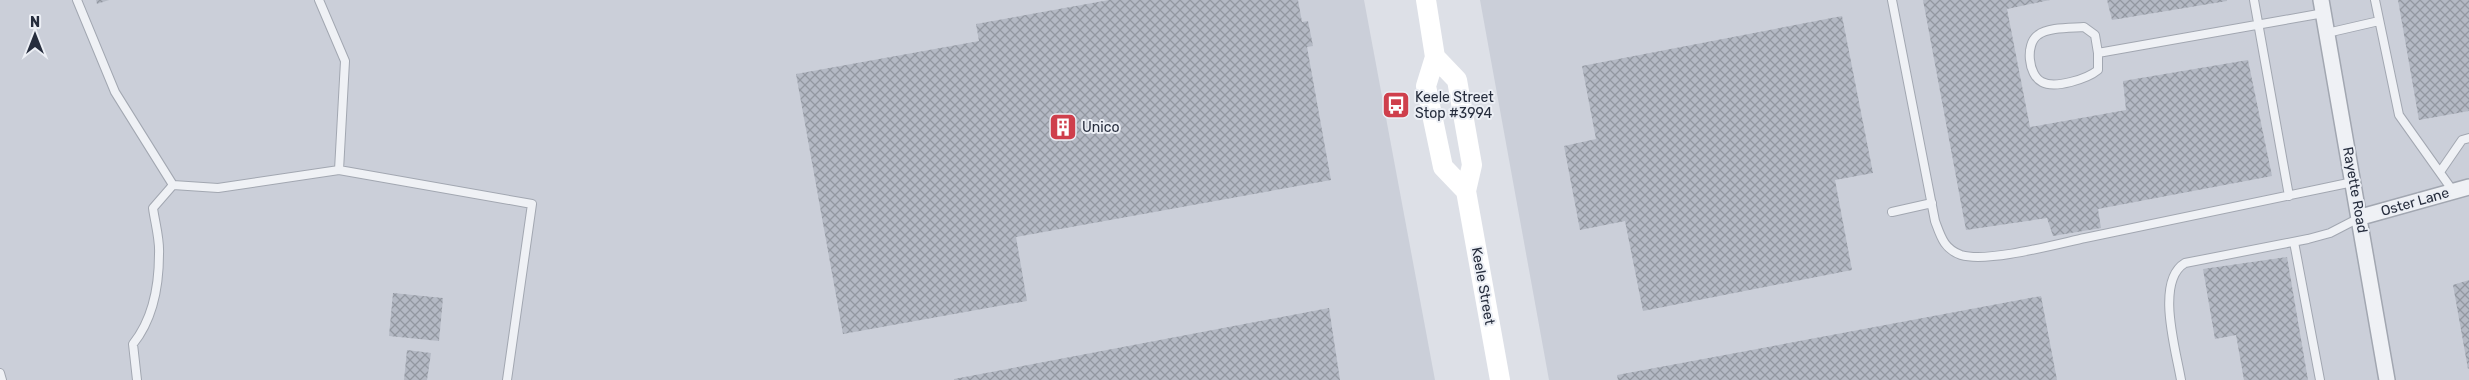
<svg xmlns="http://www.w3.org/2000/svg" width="2469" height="380" viewBox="0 0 2469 380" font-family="Rubik,sans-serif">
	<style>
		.built { fill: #cbcfd9 }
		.building { fill: url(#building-cross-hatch) }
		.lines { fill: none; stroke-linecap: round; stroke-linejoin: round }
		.lane-casing { stroke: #a2a7b1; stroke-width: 10 }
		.street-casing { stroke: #a2a7b1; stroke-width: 18 }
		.lane { stroke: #eff1f5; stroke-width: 8 }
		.street { stroke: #eff1f5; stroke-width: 15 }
		.secondary { stroke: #fff; stroke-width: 20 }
		.labels { text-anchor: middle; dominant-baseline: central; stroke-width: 4; stroke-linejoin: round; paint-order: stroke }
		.poi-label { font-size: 14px; fill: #262d3d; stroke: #eceff5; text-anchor: start }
		.street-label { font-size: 14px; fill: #262d3d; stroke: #eceff5 }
	</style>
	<defs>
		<pattern id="building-cross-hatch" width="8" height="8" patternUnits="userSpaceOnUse" patternTransform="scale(1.25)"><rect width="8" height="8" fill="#b4b9c4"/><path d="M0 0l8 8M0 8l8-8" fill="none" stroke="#9297a0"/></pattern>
	</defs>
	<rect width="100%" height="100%" fill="#dde0e7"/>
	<path class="built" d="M0,0h1364l71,380h-1435z
		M1480,0h989v380h-920z"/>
	<path class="building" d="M96,0h13l-12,4z
		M1109,0h189l4,22 6,-1 5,25 -6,1 24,133 -315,57 11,64 -184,33 -47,-260 183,-33 -3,-17z
		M1923,0h127l-43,9 23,118 96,-17 -3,-29 125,-21 24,116 -174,33 3,19 -48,8 -6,-18 -81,12z
		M2107,0h120v1l-115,19z
		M2398,0h71v111l-50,9z
		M1842,16l31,157 -38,7 17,90 -209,41 -18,-90 -45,9 -16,-84 32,-7 -14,-73z
		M2287,257l21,123h-64l-8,-45 -21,4 -12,-70z
		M2469,280v88l-1,1 -15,-84z
		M393,293l50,5 -4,43 -50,-5z
		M2041,296l16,84h-439l-1,-5z
		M1329,308l11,72h-386v-1z
		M407,350l24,3 -4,27h-23z"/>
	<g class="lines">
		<g class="lane-casing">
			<path id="lane" d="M77,0l38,92 58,93 45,3 121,-18 193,34 -25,176
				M319,0l26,61 -6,109
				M1892,0l43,221c6,16 9,28 26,34 27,8 96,-11 124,-17 90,-18 179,-37 268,-56
				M2254,0l35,196
				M2375,0l24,115 54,76
				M2084,27l11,8 3,18v17c-11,9 -43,19 -56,12 -14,-7 -17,-38 -4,-47 10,-8 33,-7 46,-8z
				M2327,33l52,-12
				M2098,53l226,-40
				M2440,172l22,-32 7,-2
				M1892,212l40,-9
				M2294,242l26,138
				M0,373l2,7
				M137,380l-4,-36c20,-25 26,-59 26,-90 1,-15 -4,-31 -6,-46l20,-23
				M2181,380c-5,-30 -26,-99 4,-117l123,-24 22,-6 31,-16"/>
		</g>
		<g class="street-casing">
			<path id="street" d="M2321,0l66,380
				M2361,217l108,-30"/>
		</g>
		<use href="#lane" class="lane"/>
		<use href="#street" class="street"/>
		<path class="secondary" d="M1426,0l9,57 -9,29 17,81 23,24
			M1435,57l22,23 15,85 -6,26 34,189"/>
	</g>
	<defs>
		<g id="bus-square" transform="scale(1.4375)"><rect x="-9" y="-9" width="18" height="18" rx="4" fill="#cf3f4c" stroke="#eceff5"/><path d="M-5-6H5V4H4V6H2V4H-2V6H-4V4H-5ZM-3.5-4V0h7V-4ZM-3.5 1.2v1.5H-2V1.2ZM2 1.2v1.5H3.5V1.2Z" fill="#fff"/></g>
		<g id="building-square" transform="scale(1.4375)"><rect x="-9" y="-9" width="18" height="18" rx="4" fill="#cf3f4c" stroke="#eceff5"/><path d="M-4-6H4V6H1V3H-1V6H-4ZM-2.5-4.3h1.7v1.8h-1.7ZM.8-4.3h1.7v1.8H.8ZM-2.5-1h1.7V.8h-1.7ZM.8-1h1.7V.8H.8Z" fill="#fff"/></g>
	</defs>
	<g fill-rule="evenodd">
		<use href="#bus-square" x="1396" y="105"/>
		<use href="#building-square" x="1063" y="127"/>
	</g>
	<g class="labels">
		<g class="poi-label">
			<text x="1415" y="97">Keele Street<tspan x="1415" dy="16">Stop #3994</tspan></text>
			<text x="1082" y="127">Unico</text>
		</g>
		<g class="street-label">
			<text transform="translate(2355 190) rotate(80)">Rayette Road</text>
			<text transform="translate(2415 202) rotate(-16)">Oster Lane</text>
			<text transform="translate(1483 286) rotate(80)">Keele Street</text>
		</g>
	</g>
	<g transform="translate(35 35)" stroke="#eceff5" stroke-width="4" paint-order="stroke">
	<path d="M0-4L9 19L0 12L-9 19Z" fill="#262d3d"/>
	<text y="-8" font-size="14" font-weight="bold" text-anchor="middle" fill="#262d3d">N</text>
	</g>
</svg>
